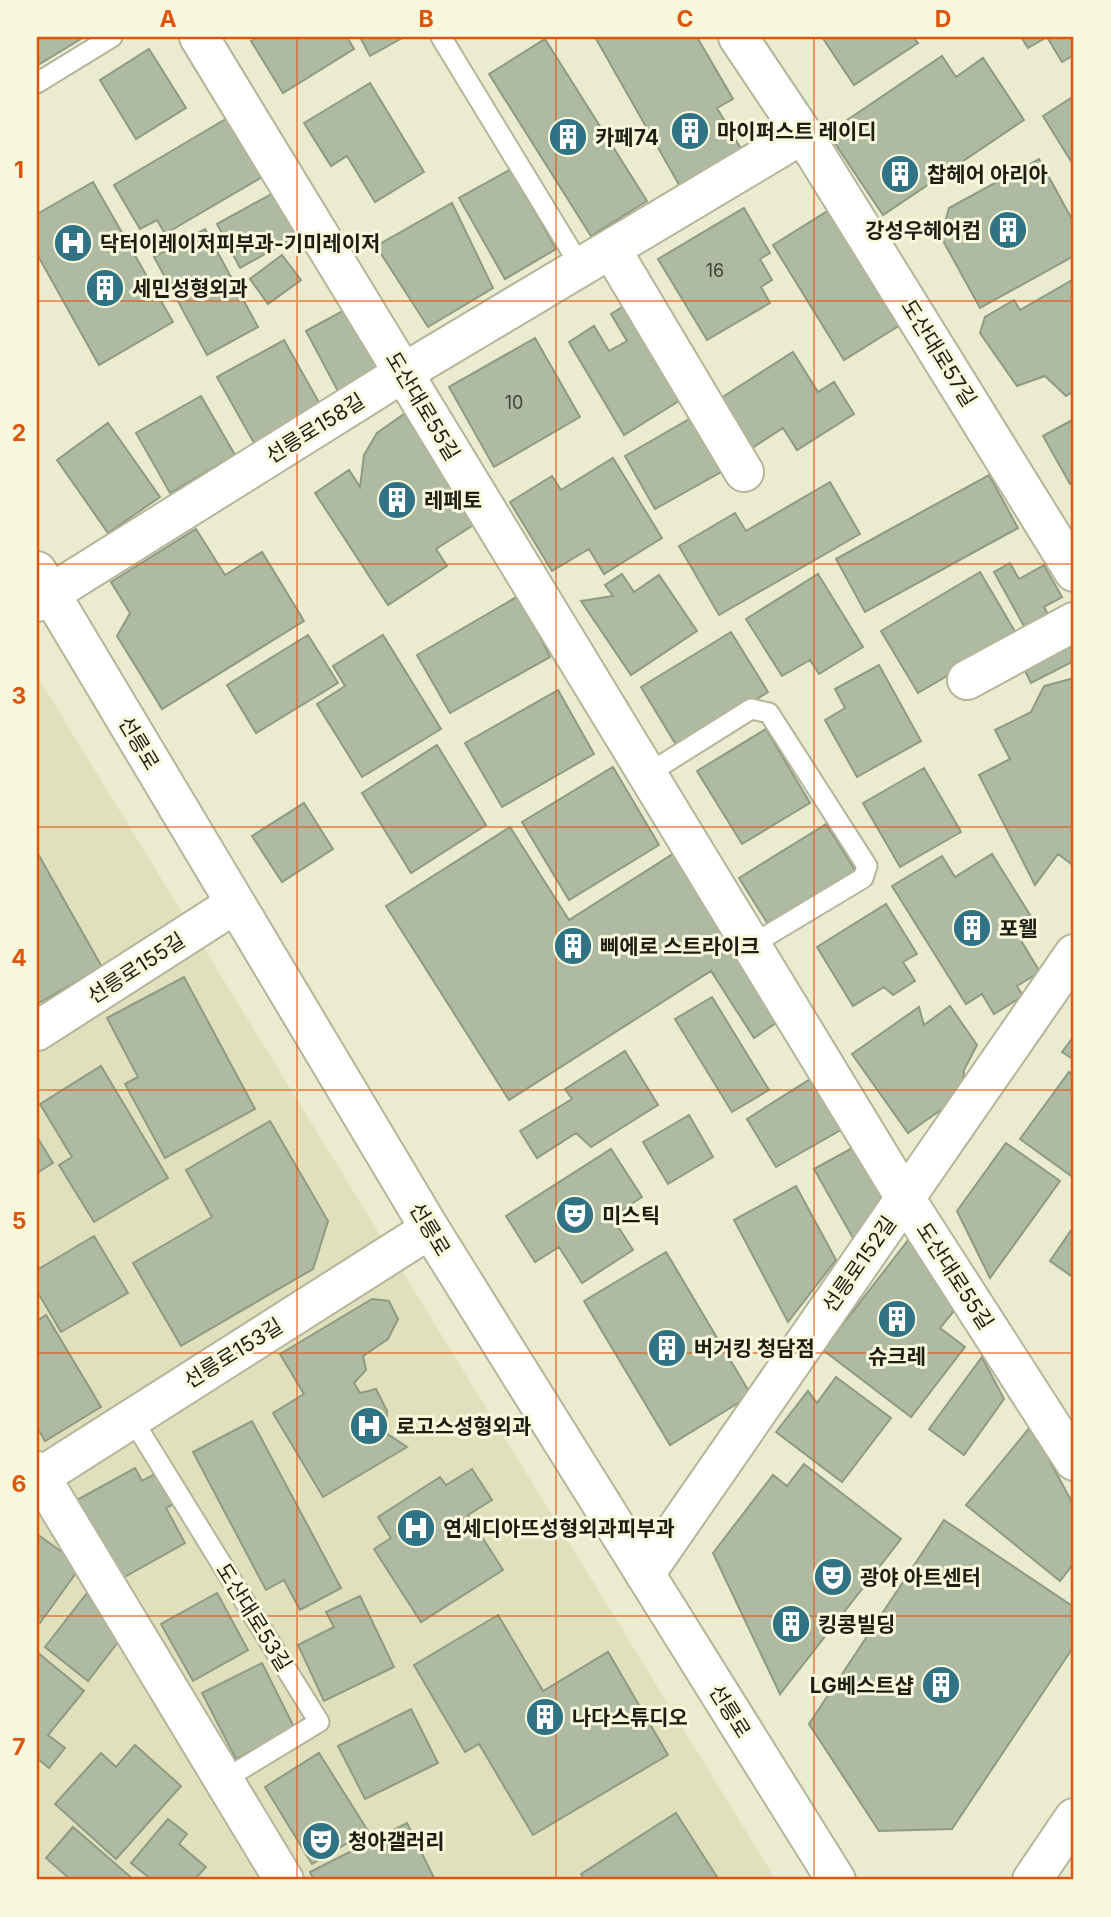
<svg xmlns="http://www.w3.org/2000/svg" width="1111" height="1917" viewBox="0 0 1111 1917" font-family="Inter,'Noto Sans KR',sans-serif">
	<style>
		.built { fill: #e0e0bd }
		.building { fill: #aebba2; stroke: #8e9b82; stroke-width: 2 }
		.lines { fill: none; stroke-linecap: round; stroke-linejoin: round }
		.service-casing { stroke: #b5b59a; stroke-width: 23 }
		.minor-casing { stroke: #b5b59a; stroke-width: 42 }
		.secondary-casing { stroke: #b5b59a; stroke-width: 42 }
		.service { stroke: #fff; stroke-width: 19 }
		.minor { stroke: #fff; stroke-width: 38 }
		.secondary { stroke: #fff; stroke-width: 38 }
		.grid { fill: none; stroke: #de560c; stroke-width: 2; stroke-opacity: 0.55 }
		.labels { text-anchor: middle; dominant-baseline: central; stroke-width: 6; stroke-linejoin: round; paint-order: stroke }
		.number-label { font-size: 18px; fill: #414436 }
		.poi-label { font-size: 21px; font-weight: bold; fill: #1d1d12; stroke: #f8f9dc; text-anchor: start }
		.street-label { font-size: 21px; fill: #1d1d12; stroke: #f8f9dc }
		.neatline { fill: none; stroke: #de560c; stroke-width: 2.5 }
		.grid-label { font-size: 23px; text-anchor: middle; font-weight: bold; fill: #de560c }
	</style>
	<rect width="100%" height="100%" fill="#ebebcf"/>
	<path class="built" d="M37,676l739,1204h-739z"/>
	<path class="building" d="M37,37h47l-46,28z
		M258,37h89l7,12 -71,44 -32,-52z
		M360,37h44l-34,19z
		M595,37h102l36,62 -16,9 27,46 -62,36z
		M822,37h91l5,6 -64,42z
		M1021,37h26l-19,11z
		M1047,37h27v18l-12,7z
		M545,39l102,162 -56,35 -102,-162z
		M149,49l37,59 -50,31 -36,-59z
		M942,56l14,21 27,-19 41,62 -141,95 -55,-82z
		M370,83l54,89 -49,30 -28,-46 -16,10 -27,-43z
		M1074,96v70l-31,-50z
		M229,117l35,59 -99,58 -8,-14 -17,9 -26,-44z
		M1039,159l35,64v33l-94,52 -39,-71 8,-29z
		M511,169l45,80 -51,30 -46,-81z
		M93,182l80,140 -74,43 -62,-111v-40z
		M275,192l24,43 -59,33 -23,-44z
		M452,203l41,85 -65,39 -52,-81z
		M834,207l71,115 -61,38 -71,-115z
		M744,208l26,45 -10,6 12,21 -11,7 9,16 -63,37 -49,-81z
		M205,229l53,98 -51,28 -53,-98z
		M282,255l19,25 -33,24 -18,-25z
		M1074,279v112l-8,5 -21,-20 -28,10 -37,-53 5,-16 29,-17 6,10z
		M359,302l34,64 -53,29 -34,-64z
		M624,306l55,95 -55,34 -55,-93 25,-16 15,25 18,-10 -16,-27z
		M535,338l45,79 -86,50 -45,-80z
		M284,340l37,66 -67,37 -37,-66z
		M793,352l25,40 16,-10 20,32 -57,36 -14,-22 -31,20 -31,-50z
		M201,396l34,59 -65,38 -34,-60z
		M414,407l72,110 -50,32 11,17 -59,39 -73,-112 34,-23 11,17 4,-32 13,-22z
		M698,414l23,58 -66,37 -30,-53z
		M1074,419v63l-4,2 -27,-48z
		M108,423l52,74 -52,36 -51,-73z
		M613,458l49,80 -58,36 -15,-25 -37,22 -42,-69 42,-26 9,14z
		M989,475l29,53 -153,84 -29,-53z
		M830,482l30,52 -141,81 -40,-69 56,-33 11,18z
		M196,529l29,46 37,-23 42,69 -142,88 -45,-73 13,-23 -19,-31z
		M1010,563l9,16 25,-14 18,32 -18,10 10,18 -24,12 -36,-65z
		M980,572l37,63 -99,58 -37,-62z
		M622,574l12,18 25,-17 38,56 -66,44 -50,-74 32,-5 -8,-11z
		M818,574l45,73 -44,27 -9,-14 -28,16 -36,-57z
		M520,595l30,62 -100,56 -33,-58z
		M731,632l37,60 -90,56 -37,-61z
		M308,635l30,48 -82,50 -29,-48z
		M383,635l58,94 -79,48 -45,-73 28,-18 -12,-20z
		M1067,638l7,13v10l-43,22 -10,-20z
		M879,665l42,76 -64,36 -32,-57 20,-12 -10,-19z
		M1074,678v188l-16,-12 -23,31 -56,-110 31,-16 -15,-29 36,-18 13,-26z
		M558,690l36,64 -92,53 -37,-64z
		M766,729l44,74 -68,41 -45,-73z
		M437,745l49,80 -75,48 -49,-80z
		M613,767l46,78 -90,55 -47,-78z
		M924,768l37,64 -61,35 -37,-64z
		M304,803l29,46 -51,33 -30,-46z
		M826,824l32,51 -87,54 -32,-51z
		M510,827l59,93 107,-68 106,167 -28,19 -43,-67 -202,129 -123,-194z
		M37,852l65,115 -65,37z
		M992,854l43,69 -18,11 23,38 -23,14 6,10 -29,18 -12,-20 -16,10 -74,-118 50,-30 13,21z
		M886,904l31,50 -14,8 12,19 -22,14 -9,-8 -31,19 -36,-59z
		M184,977l71,132 -90,49 -40,-74 13,-7 -31,-59z
		M712,997l57,93 -37,22 -57,-93z
		M950,1006l27,39 -13,25 -2,25 -54,38 -56,-79 67,-47 5,18z
		M1074,1036v24l-12,-8z
		M625,1051l33,54 -67,42 -15,-14 -39,25 -17,-27 52,-32 -7,-10z
		M101,1066l67,112 -74,44 -35,-57 13,-8 -32,-53z
		M823,1071l28,53 -75,43 -29,-48z
		M1069,1072l5,4v102l-54,-39z
		M689,1115l24,42 -45,27 -25,-42z
		M270,1121l58,100 -15,48 -132,77 -48,-83 79,-46 -26,-47z
		M37,1137l16,26 -16,10z
		M863,1142l31,55 -36,50 -44,-78z
		M1006,1143l54,38 -70,97 -33,-67z
		M611,1149l31,48 -30,20 21,33 -51,33 -23,-36 -24,15 -29,-46z
		M796,1186l40,74 -48,62 -54,-102z
		M1074,1226v52l-24,-17z
		M94,1236l34,57 -67,39 -24,-41v-21z
		M909,1239l45,72 -14,17 25,19 -54,70 -88,-67z
		M666,1252l85,143 -81,50 -86,-144z
		M372,1299l17,2 9,18 -10,20 -25,17 3,14 -12,13 6,10 16,-4 11,22 -1,22 21,14 -84,50 -50,-84 31,-19 -24,-40z
		M46,1315l55,92 -56,34 -8,-14v-106z
		M982,1357l22,42 -40,56 -35,-26z
		M836,1377l55,41 -49,64 -66,-50 32,-41 9,12z
		M252,1421l89,167 -41,22 -16,-30 -18,10 -73,-138z
		M1031,1426l43,80v57l-14,18 -94,-76z
		M804,1464l97,75 -121,155 -67,-141 60,-78 14,11z
		M135,1468l7,13 20,-11 17,31 -13,7 19,35 -64,36 -44,-79z
		M472,1469l20,31 -24,15 35,55 -82,52 -47,-73 17,-11 -13,-21 62,-40 6,8z
		M944,1520l130,87v39l-122,183 -73,2 -70,-107z
		M37,1534l44,32 -41,57 -3,-2z
		M87,1593l31,49 -30,39 -43,-34z
		M217,1593l31,57 -55,31 -32,-57z
		M360,1596l34,71 -70,34 -26,-56 36,-18 -8,-15z
		M498,1615l45,76 65,-39 60,103 -135,80 -54,-91 -14,8 -51,-87z
		M37,1652l47,39 -36,44 17,13 -16,20 -12,-10z
		M262,1663l33,66 -59,30 -34,-66z
		M411,1709l27,54 -73,36 -27,-53z
		M135,1745l46,41 -65,73 -61,-55 46,-51 15,14z
		M319,1753l49,78 -56,33 -47,-77z
		M676,1813l43,67h-134l-4,-6z
		M168,1819l19,15 -8,10 27,23 -12,13h-42l-21,-17z
		M407,1823l28,57h-121l-4,-8z
		M73,1827l61,53h-63l-25,-22z"/>
	<g class="lines">
		<g class="service-casing">
			<path id="service" d="M441,37l140,230
				M37,83l75,-46
				M649,773l102,-64 18,4 98,153 -4,12 -110,66
				M131,1417l188,305 -94,57"/>
		</g>
		<g class="minor-casing">
			<path id="minor" d="M199,37l706,1161 169,263
				M738,37l65,97 271,438
				M611,249l133,223
				M37,602l366,-229 400,-239
				M967,680l107,-58
				M37,1031l198,-127
				M37,1471l247,409
				M37,1479l393,-250
				M645,1574l429,-620"/>
		</g>
		<g class="secondary-casing">
			<path id="secondary" d="M37,571l393,658 406,651
				M1032,1880l42,-62"/>
		</g>
		<use href="#service" class="service"/>
		<use href="#minor" class="minor"/>
		<use href="#secondary" class="secondary"/>
	</g>
	<path class="grid" d="M297,37v1843M556,37v1843M814,37v1843M37,301h1037M37,564h1037M37,827h1037M37,1090h1037M37,1353h1037M37,1616h1037"/>
	<defs>
		<g id="building-disc" transform="scale(2.0125)"><circle r="9.5" fill="#307385" stroke="#f8f9dc"/><path d="M-4-6H4V6H1V3H-1V6H-4ZM-2.5-4.3h1.7v1.8h-1.7ZM.8-4.3h1.7v1.8H.8ZM-2.5-1h1.7V.8h-1.7ZM.8-1h1.7V.8H.8Z" fill="#fff"/></g>
		<g id="hospital-disc" transform="scale(2.0125)"><circle r="9.5" fill="#307385" stroke="#f8f9dc"/><path d="M-5-5h3v3.5h4V-5h3V5h-3V1.5h-4V5h-3Z" fill="#fff"/></g>
		<g id="theatre-disc" transform="scale(2.0125)"><circle r="9.5" fill="#307385" stroke="#f8f9dc"/><path d="M-5-5.5Q0-4 5-5.5V0Q5 5 0 6Q-5 5-5 0ZM-3.3-2.5H-1v1.5H-3.3ZM1-2.5H3.3v1.5H1ZM-2.8 1Q0 5.5 2.8 1Z" fill="#fff"/></g>
	</defs>
	<g fill-rule="evenodd">
		<use href="#building-disc" x="690" y="131"/>
		<use href="#building-disc" x="568" y="137"/>
		<use href="#building-disc" x="900" y="174"/>
		<use href="#building-disc" x="1008" y="230"/>
		<use href="#hospital-disc" x="73" y="243"/>
		<use href="#building-disc" x="105" y="288"/>
		<use href="#building-disc" x="397" y="500"/>
		<use href="#building-disc" x="972" y="928"/>
		<use href="#building-disc" x="573" y="946"/>
		<use href="#theatre-disc" x="575" y="1215"/>
		<use href="#building-disc" x="897" y="1319"/>
		<use href="#building-disc" x="667" y="1348"/>
		<use href="#hospital-disc" x="369" y="1426"/>
		<use href="#hospital-disc" x="416" y="1528"/>
		<use href="#theatre-disc" x="833" y="1577"/>
		<use href="#building-disc" x="791" y="1624"/>
		<use href="#building-disc" x="941" y="1685"/>
		<use href="#building-disc" x="545" y="1717"/>
		<use href="#theatre-disc" x="321" y="1841"/>
	</g>
	<g class="labels">
		<g class="number-label">
			<text x="715" y="270">16</text>
			<text x="514" y="402">10</text>
		</g>
		<g class="poi-label">
			<text x="717" y="131">마이퍼스트 레이디</text>
			<text x="595" y="137">카페74</text>
			<text x="927" y="174">찹헤어 아리아</text>
			<text x="981" y="230" text-anchor="end">강성우헤어컴</text>
			<text x="100" y="243">닥터이레이저피부과-기미레이저</text>
			<text x="132" y="288">세민성형외과</text>
			<text x="424" y="500">레페토</text>
			<text x="999" y="928">포웰</text>
			<text x="600" y="946">삐에로 스트라이크</text>
			<text x="602" y="1215">미스틱</text>
			<text x="694" y="1348">버거킹 청담점</text>
			<text x="897" y="1356" text-anchor="middle">슈크레</text>
			<text x="396" y="1426">로고스성형외과</text>
			<text x="443" y="1528">연세디아뜨성형외과피부과</text>
			<text x="860" y="1577">광야 아트센터</text>
			<text x="818" y="1624">킹콩빌딩</text>
			<text x="914" y="1685" text-anchor="end">LG베스트샵</text>
			<text x="572" y="1717">나다스튜디오</text>
			<text x="348" y="1841">청아갤러리</text>
		</g>
		<g class="street-label">
			<text transform="translate(939 353) rotate(58)">도산대로57길</text>
			<text transform="translate(423 406) rotate(59)">도산대로55길</text>
			<text transform="translate(315 428) rotate(-32)">선릉로158길</text>
			<text transform="translate(139 743) rotate(59)">선릉로</text>
			<text transform="translate(136 968) rotate(-33)">선릉로155길</text>
			<text transform="translate(430 1229) rotate(59)">선릉로</text>
			<text transform="translate(859 1264) rotate(-55)">선릉로152길</text>
			<text transform="translate(955 1276) rotate(57)">도산대로55길</text>
			<text transform="translate(233 1353) rotate(-32)">선릉로153길</text>
			<text transform="translate(254 1617) rotate(58)">도산대로53길</text>
			<text transform="translate(730 1711) rotate(58)">선릉로</text>
		</g>
	</g>
	<rect width="1111" height="1917" fill="none" stroke="#f8f9dc" stroke-width="77"/>
	<rect x="38" y="38" width="1034" height="1840" class="neatline"/>
	<g class="grid-label">
		<text x="168" y="27">A</text>
		<text x="426" y="27">B</text>
		<text x="685" y="27">C</text>
		<text x="943" y="27">D</text>
		<text x="19" y="178">1</text>
		<text x="19" y="441">2</text>
		<text x="19" y="704">3</text>
		<text x="19" y="966">4</text>
		<text x="19" y="1229">5</text>
		<text x="19" y="1492">6</text>
		<text x="19" y="1755">7</text>
	</g>
</svg>
